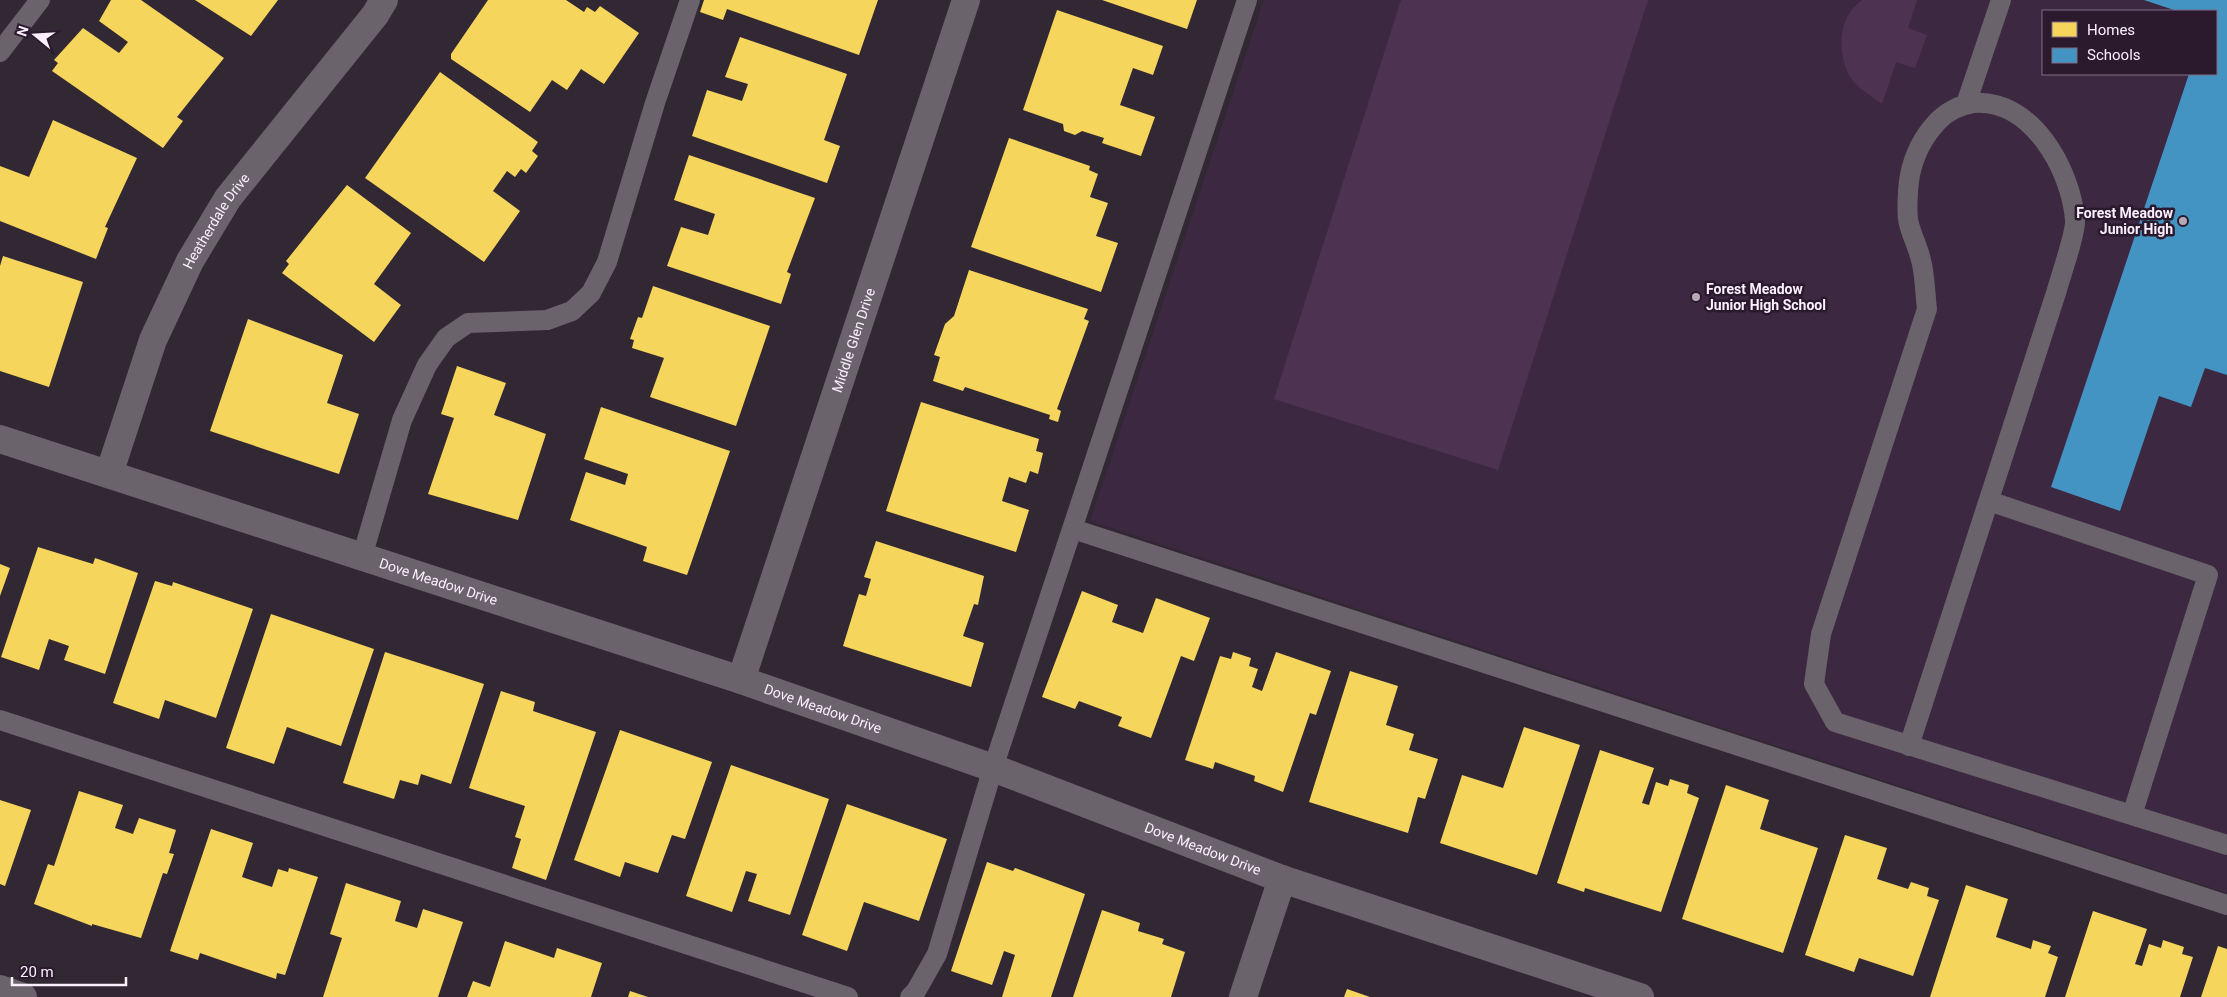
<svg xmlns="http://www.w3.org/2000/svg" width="2227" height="997" viewBox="0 0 2227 997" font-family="Roboto,sans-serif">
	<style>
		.built { fill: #3d2841; fill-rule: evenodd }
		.green { fill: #4e3252 }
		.homes { fill: #f6d55c }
		.schools { fill: #4393c3 }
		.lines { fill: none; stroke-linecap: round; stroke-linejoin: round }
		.service { stroke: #6a636b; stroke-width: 20 }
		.minor { stroke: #6a636b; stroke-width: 28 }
		.poi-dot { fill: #b5a9b6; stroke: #2b192e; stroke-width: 2 }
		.labels { text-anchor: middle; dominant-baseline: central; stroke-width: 5; stroke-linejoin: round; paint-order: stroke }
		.poi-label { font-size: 14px; font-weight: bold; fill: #fbeffd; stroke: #2b192e; text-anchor: end }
		.street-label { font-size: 14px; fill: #fbeffd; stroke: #2b192e }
	</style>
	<rect width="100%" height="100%" fill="#322833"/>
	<path class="built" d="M1264,0h963v893l-1137,-372zM2043,11h173v63h-173z"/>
	<path class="green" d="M1401,0h247l-150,470 -224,-71z
		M1862,0h55l-9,28 19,7 -12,33 -19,-6 -14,42c-9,-7 -20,-13 -28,-22 -14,-15 -17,-50 -5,-68 3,-5 8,-10 13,-14z"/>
	<path class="homes" d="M111,0h30l83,58 -47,59 6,4 -20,27 -111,-77 6,-8 -4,-3 29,-32 36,25 9,-11 -29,-21z
		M195,0h83l-27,36z
		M488,0h78l18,12 3,-5 8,5 5,-6 39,27 -35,51 -23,-15 -14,21 -15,-10 -22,32 -79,-53v-5z
		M704,0h174l-19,55 -132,-46 -4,11 -23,-8z
		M1102,0h95l-10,29z
		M1057,10l106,36 -10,29 -20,-7 -13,37 35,12 -14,39 -39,-13 2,-5 -22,-7 -7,4 -11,-4 -1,-7 -40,-14z
		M740,37l107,37 -23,66 16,6 -13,37 -135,-47 15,-46 35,11 6,-17 -23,-7z
		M440,72l98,70 -6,9 6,5 -12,17 -5,-4 -6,8 -8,-6 -14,20 27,20 -36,51 -119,-84z
		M53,120l84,38 -32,69 3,1 -12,31 -96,-38v-55l29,11z
		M1009,138l81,28 -1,4 9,4 -8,23 18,6 -12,33 22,7 -17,49 -130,-45z
		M689,155l126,43 -28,74 4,2 -10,30 -114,-38 14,-39 27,8 7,-21 -41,-14z
		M347,185l64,48 -37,51 27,21 -27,37 -92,-69 7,-9 -3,-3z
		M3,256l80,26 -34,105 -49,-16v-105z
		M969,270l119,39 -4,10 5,2 -32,88 4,2 -3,11 -9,-3 1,-4 -85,-28 -2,4 -30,-10 7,-24 -6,-2 11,-31 9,-8z
		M653,286l117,40 -34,100 -86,-29 14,-39 -32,-10 2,-8 -4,-1 8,-22 4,1z
		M248,319l95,36 -16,48 32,11 -20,60 -129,-43z
		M457,366l49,17 -12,32 52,19 -28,86 -90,-26 26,-76 -13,-4z
		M921,402l118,37 -3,12 7,2 -5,21 -8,-3 -4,12 -17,-6 -7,24 27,9 -13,42 -130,-41z
		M601,407l129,44 -43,124 -44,-14 4,-14 -77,-27 16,-48 39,13 3,-11 -44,-15z
		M876,541l108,35 -6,29 -4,-1 -11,32 21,7 -13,44 -128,-41 16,-52 7,2 5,-17 -7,-2z
		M38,547l55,17 2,-6 43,15 -33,101 -41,-14 5,-14 -20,-7 -10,31 -38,-13z
		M0,564l10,4 -10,28z
		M155,581l17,5 1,-4 80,27 -37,109 -51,-18 -6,19 -46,-16z
		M1082,591l36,14 -6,17 31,11 13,-35 54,20 -16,43 -13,-5 -30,82 -33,-12 4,-9 -43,-16 -4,8 -33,-12z
		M271,614l103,35 -33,97 -54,-19 -13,37 -48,-16z
		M385,652l99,32 -33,100 -30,-10 -3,11 -18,-5 -6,19 -51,-16z
		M1233,652l18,6 -2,8 9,3 -6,18 10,4 14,-39 55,19 -15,44 -6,-2 -27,79 -29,-11 1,-5 -40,-14 -2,7 -28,-9 35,-104 11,3z
		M1350,671l48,15 -12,39 28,9 -5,16 29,9 -13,40 -7,-2 -10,36 -99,-31z
		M501,691l34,11 -2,9 63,21 -50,148 -34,-12 9,-29 -6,-2 10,-31 -56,-18z
		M1524,727l56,18 -43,130 -97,-32 22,-68 41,13z
		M620,730l92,32 -27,77 -13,-4 -14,38 -33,-11 -5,15 -46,-17z
		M1600,750l54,18 -12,35 7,2 7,-23 12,4 2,-7 19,6 -2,8 12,5 -38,114 -76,-24 -1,4 -27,-9z
		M731,765l98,34 -39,116 -42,-14 9,-27 -11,-3 -14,41 -46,-16z
		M1726,785l43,15 -9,29 58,19 -35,105 -101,-34z
		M79,791l44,14 -8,23 18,6 6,-16 37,12 -7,23 5,1 -7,20 -4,-1 -22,65 -49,-14v2l-58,-22 14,-40 6,2z
		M0,800l31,10 -26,76 -5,-2z
		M847,804l100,35 -28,82 -55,-19 -17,49 -45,-16z
		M211,829l42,14 -11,34 30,10 6,-18 10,3 1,-4 29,9 -33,98 -8,-2 -1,6 -76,-26 -2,7 -28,-9z
		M1845,835l42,13 -10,31 31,10 3,-7 18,6 -2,8 12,4 -26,76 -54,-18 -5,14 -49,-17z
		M987,862l26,9 2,-3 70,26 -34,103h-49l13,-42 -11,-4 -12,34 -41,-14z
		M346,883l55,18 -6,20 22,7 6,-19 40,13 -25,75h-115l19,-59 -12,-4z
		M1966,885l42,14 -12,38 35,12 2,-9 18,6 -3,7 10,4 -13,40h-115z
		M1102,910l38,13 -2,8 26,8 -2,5 23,8 -14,45h-98z
		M2093,911l54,18 -12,35 7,2 7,-22 12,4 2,-8 21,7 -2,7 11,3 -13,40h-115z
		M505,941l49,17 3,-10 45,15 -11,34h-124l6,-16 17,6z
		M2218,946l9,3v48h-26z
		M1347,989l23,8h-26z
		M630,991l18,6h-20z"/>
	<path class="schools" d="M2144,0h83v375l-22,-7 -14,39 -32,-11 -39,115 -69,-24 138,-413h27v-63h-39z"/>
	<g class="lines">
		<path class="service" d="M0,52l40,-52
			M1966,104l35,-104
			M1989,501l219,74 -76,240
			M1073,529l1154,376
			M362,557l40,-137 25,-55 19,-27 22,-15 79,-3 25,-9 19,-18 16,-31 48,-159 35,-103
			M0,720l848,277
			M1909,746l147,-453c4,-15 20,-60 19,-73 -4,-51 -44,-122 -102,-117 -13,2 -27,9 -36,19 -13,14 -23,33 -27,53 -2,10 -4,39 -1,49 3,12 9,23 12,36 4,15 4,33 6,49l-106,325 -7,50 21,38 392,123
			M910,997l6,-6 21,-37 56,-186 254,-768"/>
		<g class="minor">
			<path id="s1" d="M0,439l741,241 252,88 289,111 358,118"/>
			<path id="s2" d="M109,474l44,-134 37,-79 38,-63 147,-183 9,-15"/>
			<path id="s3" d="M741,680l225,-680"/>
			<path d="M0,989l23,8"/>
			<path d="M1243,997l39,-118"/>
		</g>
	</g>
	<g class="poi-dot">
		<circle cx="2183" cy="221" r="5"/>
		<circle cx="1696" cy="297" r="5"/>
	</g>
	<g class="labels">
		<g class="poi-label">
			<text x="2173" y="213">Forest Meadow<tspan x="2173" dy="16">Junior High</tspan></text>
			<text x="1706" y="289" text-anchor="start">Forest Meadow<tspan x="1706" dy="16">Junior High School</tspan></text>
		</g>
		<g class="street-label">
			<text stroke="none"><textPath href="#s2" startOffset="276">Heatherdale Drive</textPath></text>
			<text stroke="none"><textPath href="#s3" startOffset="358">Middle Glen Drive</textPath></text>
			<text stroke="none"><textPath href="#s1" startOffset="461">Dove Meadow Drive</textPath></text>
			<text stroke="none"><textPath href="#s1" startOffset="866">Dove Meadow Drive</textPath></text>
			<text stroke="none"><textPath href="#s1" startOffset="1271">Dove Meadow Drive</textPath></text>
		</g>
	</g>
	<rect x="2042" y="10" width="175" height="65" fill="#2b192e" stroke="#7e6f81"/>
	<rect x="2052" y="22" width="25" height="15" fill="#f6d55c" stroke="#7e6f81"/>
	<text x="2087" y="35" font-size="15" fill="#fbeffd">Homes</text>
	<rect x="2052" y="48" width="25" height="15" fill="#4393c3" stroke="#7e6f81"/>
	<text x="2087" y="60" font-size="15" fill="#fbeffd">Schools</text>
	<g transform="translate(35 35) rotate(288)" stroke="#2b192e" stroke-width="4" paint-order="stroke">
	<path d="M0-4L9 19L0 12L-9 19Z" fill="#fbeffd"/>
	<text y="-8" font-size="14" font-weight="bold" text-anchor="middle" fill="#fbeffd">N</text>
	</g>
	<path d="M12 977v8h114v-8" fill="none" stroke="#fbeffd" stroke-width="2.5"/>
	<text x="20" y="977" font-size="15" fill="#fbeffd" stroke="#2b192e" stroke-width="4" paint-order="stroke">20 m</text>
</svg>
